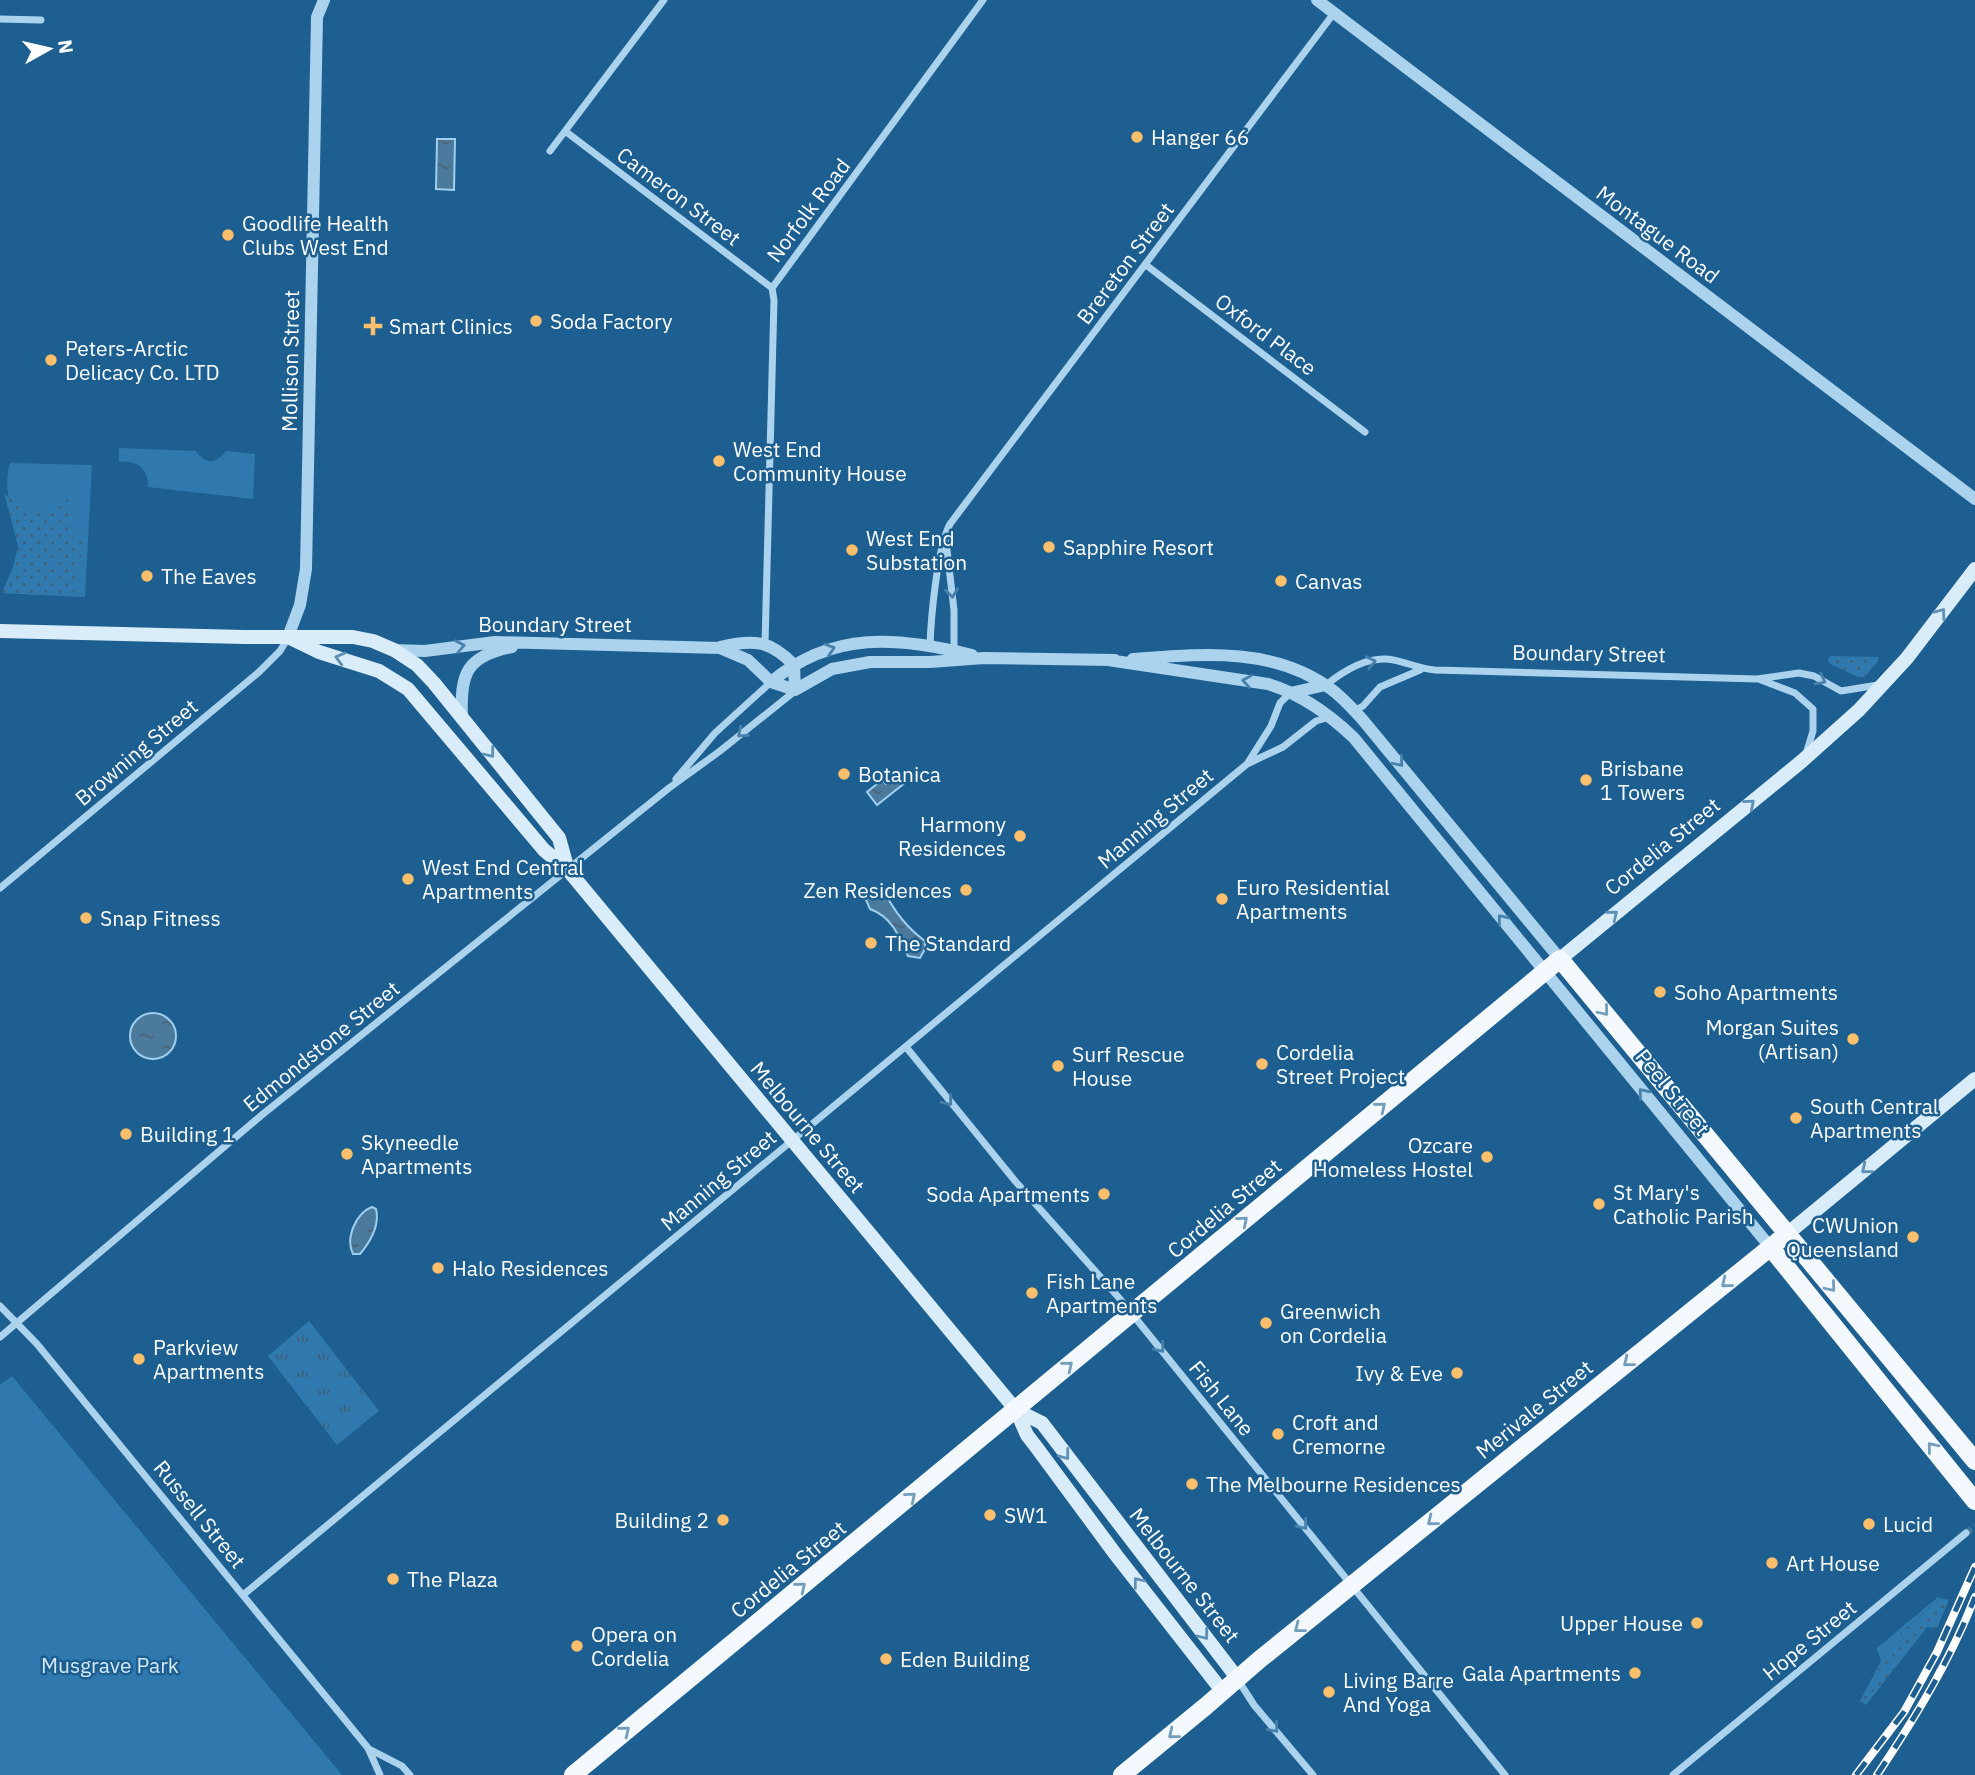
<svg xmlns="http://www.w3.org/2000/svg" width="1975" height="1775" viewBox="0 0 1975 1775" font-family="'IBM Plex Sans',sans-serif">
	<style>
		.grass { fill: url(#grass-tufts) }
		.park { fill: #3079ae }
		.garden { fill: url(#garden-dots) }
		.water { fill: url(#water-ripples); stroke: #9fcfef; stroke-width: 2 }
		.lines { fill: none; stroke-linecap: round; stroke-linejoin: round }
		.minor-tunnel { stroke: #3f77a1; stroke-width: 7; stroke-dasharray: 7 3.5; stroke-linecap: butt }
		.minor { stroke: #acd3ee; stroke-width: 7 }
		.tertiary { stroke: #acd3ee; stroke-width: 12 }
		.secondary { stroke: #d9ecfa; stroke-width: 14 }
		.primary { stroke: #f3f9ff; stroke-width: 18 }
		.rail-casing { stroke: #fff; stroke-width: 8 }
		.rail { stroke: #1d5f90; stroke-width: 5; stroke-dasharray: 16; stroke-linecap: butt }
		.oneway { stroke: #4882ac }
		.oneway2 { stroke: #5f90b5 }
		.oneway3 { stroke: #739dbc }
		.poi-dot { fill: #fdbf6b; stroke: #1d5f90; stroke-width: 2.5 }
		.labels { text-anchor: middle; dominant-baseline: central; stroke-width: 5; stroke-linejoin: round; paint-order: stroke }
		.poi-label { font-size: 21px; fill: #fff; stroke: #1d5f90; text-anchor: start }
		.street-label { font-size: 21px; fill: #fff; stroke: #1d5f90 }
		.park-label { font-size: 21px; fill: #d2e9fa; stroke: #1d5f90 }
	</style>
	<defs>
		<pattern id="grass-tufts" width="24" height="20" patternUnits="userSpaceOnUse" patternTransform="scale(1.75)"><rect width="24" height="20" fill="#3079ae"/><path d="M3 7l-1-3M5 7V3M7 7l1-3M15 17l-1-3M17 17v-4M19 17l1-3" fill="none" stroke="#3e627d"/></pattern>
		<pattern id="garden-dots" width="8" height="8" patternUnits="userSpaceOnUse" patternTransform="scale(1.75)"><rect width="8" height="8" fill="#3079ae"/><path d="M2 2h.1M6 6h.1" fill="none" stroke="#3e627d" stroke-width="1.8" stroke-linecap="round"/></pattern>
		<pattern id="water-ripples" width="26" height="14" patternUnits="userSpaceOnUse" patternTransform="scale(1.75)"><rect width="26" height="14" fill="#4b7a9d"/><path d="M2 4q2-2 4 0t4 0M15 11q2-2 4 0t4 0" fill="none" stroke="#4c6374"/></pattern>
	</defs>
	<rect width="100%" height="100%" fill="#1d5f90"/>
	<path class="grass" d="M309,1321l70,90 -42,34 -69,-89z
		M1938,1597l2,1 -40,36 4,4 -23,23 -4,-13z"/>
	<path class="park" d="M119,448l77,3c9,14 20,13 30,0l29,3 -2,45 -105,-12c1,-18 -12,-28 -29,-25z
		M10,463l82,2 -7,132 -83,-4c6,-14 15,-30 16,-46 1,-32 -18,-50 -8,-84z
		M12,1376l330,399h-342v-390z"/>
	<path class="garden" d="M4,493c24,24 39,28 66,4l4,16 -7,19 16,11v10l-7,13 7,12 -6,9 8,10 -83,-4 11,-26 5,-21z
		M1830,656l48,1v4l-13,16h-7l-28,-13 -2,-3z
		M1940,1598l9,2 -12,28 -10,-1 -61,78 -6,-4 21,-40 23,-23 -4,-4z"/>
	<path class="water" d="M437,139h18l-1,51 -18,-1z
		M899,774l7,8 -29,23 -10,-13 15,-12 4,4z
		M875,889l9,2c10,20 23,37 41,50v8l-5,9 -12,-2c-9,-20 -16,-39 -38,-47l-4,-9 3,-7z
		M130 1036a23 23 0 1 1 46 0a23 23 0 1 1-46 0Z
		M372,1207l4,2c4,17 -5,32 -16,45h-7c-8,-16 3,-41 19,-47z"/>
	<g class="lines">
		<path class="minor-tunnel" d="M1966,1533l9,-7"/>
		<path class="minor" d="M0,19l41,1
			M565,131l207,157
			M550,151l114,-151
			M1146,265l219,167
			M946,542l8,68v41
			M765,644l9,-344 -2,-12 211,-288
			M930,645c1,-27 7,-97 20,-121l384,-511
			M1761,680l34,13 18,16v22l-7,23
			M1326,685c16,-13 38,-27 60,-26 17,1 32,10 49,11l322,9 42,-6 15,3 27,15 37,-6
			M1354,711l9,-5 17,-19 40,-17
			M1247,764l24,-38 9,-23 10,-10
			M676,779l39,-46 56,-51
			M0,888l259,-216 21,-21 8,-13
			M906,1047l110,135 104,117 385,476
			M0,1306l37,38 331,404 12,27
			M0,1337l263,-223 406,-326 51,-37 75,-60
			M243,1595l1004,-831 36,-17 33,-26 14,-4
			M1238,1680l16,25 59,70
			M369,1749l33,17 8,9
			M1673,1775l293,-242"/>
		<path class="tertiary" d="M1317,0l658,499
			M288,637l12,-32 6,-36 11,-552 7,-17
			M720,647c33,-8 50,-7 74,18l1,25
			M394,650l31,1 70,-9 225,6 28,12 23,22 24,8
			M1133,659c67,-5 140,-13 198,30 11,8 21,19 31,30l198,240
			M1108,660l160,24c33,10 61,30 86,54l417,510
			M771,682c62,-52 128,-45 201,-27
			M795,690l37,-21 38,-7h60l54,-4 131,2
			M1290,693l36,-8
			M462,717c-2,-43 4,-61 50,-70"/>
		<path class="secondary" d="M0,631l244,6h109l20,4 21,9 23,15 17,18 125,155 9,32
			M288,637l31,15 60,19 29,18 136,161 24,20 448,540 11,25 10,13 79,107 107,137
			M1560,959l242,-198 57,-51 48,-52 68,-89
			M1787,1234l188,-155
			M1016,1410l26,13 196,256"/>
		<path class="primary" d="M1771,1248l204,253
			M573,1775l987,-816 415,502
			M1122,1775l84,-69 53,-46 528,-426"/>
		<g class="rail-casing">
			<path id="rail" d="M1856,1775l48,-63 33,-60 38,-85
				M1877,1775c38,-57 73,-114 98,-178"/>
		</g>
		<use href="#rail" class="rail"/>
	</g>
	<defs><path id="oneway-chevron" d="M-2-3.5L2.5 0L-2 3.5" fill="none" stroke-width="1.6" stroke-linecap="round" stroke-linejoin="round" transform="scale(1.75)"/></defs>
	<g class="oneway">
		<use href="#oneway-chevron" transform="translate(952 593) rotate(83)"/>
		<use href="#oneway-chevron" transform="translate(460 646) rotate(-11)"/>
		<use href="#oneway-chevron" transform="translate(830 649) rotate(-18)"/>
		<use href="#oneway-chevron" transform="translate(1371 662) rotate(-12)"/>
		<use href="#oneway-chevron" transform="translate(1821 680) rotate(28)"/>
		<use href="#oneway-chevron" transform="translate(1247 681) rotate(-171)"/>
		<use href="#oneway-chevron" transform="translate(742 733) rotate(140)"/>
		<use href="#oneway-chevron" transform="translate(1399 762) rotate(50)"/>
		<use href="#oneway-chevron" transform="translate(1502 919) rotate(-129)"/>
		<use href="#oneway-chevron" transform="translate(1643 1093) rotate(-129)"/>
		<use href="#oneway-chevron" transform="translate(948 1101) rotate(50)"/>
		<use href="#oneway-chevron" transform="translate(1160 1348) rotate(51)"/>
		<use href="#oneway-chevron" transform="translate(1303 1525) rotate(51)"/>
		<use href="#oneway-chevron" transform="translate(1274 1728) rotate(50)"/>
	</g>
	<g class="oneway2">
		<use href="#oneway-chevron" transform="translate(1941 613) rotate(-53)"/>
		<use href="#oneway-chevron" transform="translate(340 658) rotate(-165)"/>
		<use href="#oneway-chevron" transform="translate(490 753) rotate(52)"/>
		<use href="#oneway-chevron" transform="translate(1750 804) rotate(-40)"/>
		<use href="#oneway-chevron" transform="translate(1613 915) rotate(-39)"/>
		<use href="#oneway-chevron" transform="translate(1866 1169) rotate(141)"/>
		<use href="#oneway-chevron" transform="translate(1065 1455) rotate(53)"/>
		<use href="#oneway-chevron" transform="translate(1138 1582) rotate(-128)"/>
		<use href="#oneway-chevron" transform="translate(1204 1635) rotate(52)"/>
	</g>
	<g class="oneway3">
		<use href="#oneway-chevron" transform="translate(1604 1011) rotate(50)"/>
		<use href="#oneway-chevron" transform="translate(1381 1107) rotate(-39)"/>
		<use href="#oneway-chevron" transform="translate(1243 1221) rotate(-40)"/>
		<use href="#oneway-chevron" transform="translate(1726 1283) rotate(141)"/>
		<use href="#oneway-chevron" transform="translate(1831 1287) rotate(50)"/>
		<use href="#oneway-chevron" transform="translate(1628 1362) rotate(141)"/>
		<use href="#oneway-chevron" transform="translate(1068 1366) rotate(-39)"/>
		<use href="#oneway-chevron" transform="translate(1932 1447) rotate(-129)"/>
		<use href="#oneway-chevron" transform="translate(911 1497) rotate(-40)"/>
		<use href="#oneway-chevron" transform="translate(1432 1521) rotate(141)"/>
		<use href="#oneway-chevron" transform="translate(801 1587) rotate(-39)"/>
		<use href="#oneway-chevron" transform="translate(1299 1628) rotate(142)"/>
		<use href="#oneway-chevron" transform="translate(625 1731) rotate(-39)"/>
		<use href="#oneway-chevron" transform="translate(1173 1734) rotate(141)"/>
	</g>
	<g class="poi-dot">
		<circle cx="1137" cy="137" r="7"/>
		<circle cx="228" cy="235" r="7"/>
		<circle cx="536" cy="321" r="7"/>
		<path d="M369.5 315.5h7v7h7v7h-7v7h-7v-7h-7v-7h7z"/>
		<circle cx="51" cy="360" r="7"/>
		<circle cx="719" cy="461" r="7"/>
		<circle cx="1049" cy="547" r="7"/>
		<circle cx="852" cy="550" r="7"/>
		<circle cx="147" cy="576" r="7"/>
		<circle cx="1281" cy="581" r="7"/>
		<circle cx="844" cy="774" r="7"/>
		<circle cx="1586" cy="780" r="7"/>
		<circle cx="1020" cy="836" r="7"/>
		<circle cx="408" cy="879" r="7"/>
		<circle cx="966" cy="890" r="7"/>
		<circle cx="1222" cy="899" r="7"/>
		<circle cx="86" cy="918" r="7"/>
		<circle cx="871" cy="943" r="7"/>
		<circle cx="1660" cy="992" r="7"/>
		<circle cx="1853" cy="1039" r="7"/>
		<circle cx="1262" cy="1064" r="7"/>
		<circle cx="1058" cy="1066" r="7"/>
		<circle cx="1796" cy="1118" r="7"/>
		<circle cx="126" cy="1134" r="7"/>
		<circle cx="347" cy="1154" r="7"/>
		<circle cx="1487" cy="1157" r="7"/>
		<circle cx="1104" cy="1194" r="7"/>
		<circle cx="1599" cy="1204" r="7"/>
		<circle cx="1913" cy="1237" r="7"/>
		<circle cx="438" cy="1268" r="7"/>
		<circle cx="1032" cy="1293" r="7"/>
		<circle cx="1266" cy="1323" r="7"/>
		<circle cx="139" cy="1359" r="7"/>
		<circle cx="1457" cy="1373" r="7"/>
		<circle cx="1278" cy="1434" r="7"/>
		<circle cx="1192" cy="1484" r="7"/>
		<circle cx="990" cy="1515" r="7"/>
		<circle cx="723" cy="1520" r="7"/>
		<circle cx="1869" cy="1524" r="7"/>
		<circle cx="1772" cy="1563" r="7"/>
		<circle cx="393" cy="1579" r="7"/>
		<circle cx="1697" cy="1623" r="7"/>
		<circle cx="577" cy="1646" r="7"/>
		<circle cx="886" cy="1659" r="7"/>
		<circle cx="1635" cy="1673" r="7"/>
		<circle cx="1329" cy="1692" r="7"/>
	</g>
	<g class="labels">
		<g class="poi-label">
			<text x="1151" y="137">Hanger 66</text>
			<text x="242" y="223">Goodlife Health<tspan x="242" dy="24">Clubs West End</tspan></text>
			<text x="550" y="321">Soda Factory</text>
			<text x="389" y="326">Smart Clinics</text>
			<text x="65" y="348">Peters-Arctic<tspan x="65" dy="24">Delicacy Co. LTD</tspan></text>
			<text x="733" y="449">West End<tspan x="733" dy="24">Community House</tspan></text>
			<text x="866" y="538">West End<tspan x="866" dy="24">Substation</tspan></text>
			<text x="1063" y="547">Sapphire Resort</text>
			<text x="161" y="576">The Eaves</text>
			<text x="1295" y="581">Canvas</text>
			<text x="1600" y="768">Brisbane<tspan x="1600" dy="24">1 Towers</tspan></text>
			<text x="858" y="774">Botanica</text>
			<text x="1006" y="824" text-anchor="end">Harmony<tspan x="1006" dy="24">Residences</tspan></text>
			<text x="422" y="867">West End Central<tspan x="422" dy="24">Apartments</tspan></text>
			<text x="1236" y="887">Euro Residential<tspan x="1236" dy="24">Apartments</tspan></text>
			<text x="952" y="890" text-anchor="end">Zen Residences</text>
			<text x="100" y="918">Snap Fitness</text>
			<text x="885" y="943">The Standard</text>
			<text x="1674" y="992">Soho Apartments</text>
			<text x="1839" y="1027" text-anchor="end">Morgan Suites<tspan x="1839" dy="24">(Artisan)</tspan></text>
			<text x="1276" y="1052">Cordelia<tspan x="1276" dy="24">Street Project</tspan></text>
			<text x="1072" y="1054">Surf Rescue<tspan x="1072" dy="24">House</tspan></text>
			<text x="1810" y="1106">South Central<tspan x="1810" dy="24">Apartments</tspan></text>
			<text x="140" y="1134">Building 1</text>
			<text x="361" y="1142">Skyneedle<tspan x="361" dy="24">Apartments</tspan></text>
			<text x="1473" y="1145" text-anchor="end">Ozcare<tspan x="1473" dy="24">Homeless Hostel</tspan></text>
			<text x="1613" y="1192">St Mary's<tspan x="1613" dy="24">Catholic Parish</tspan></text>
			<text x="1090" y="1194" text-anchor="end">Soda Apartments</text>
			<text x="1899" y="1225" text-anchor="end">CWUnion<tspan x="1899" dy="24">Queensland</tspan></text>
			<text x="452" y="1268">Halo Residences</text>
			<text x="1046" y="1281">Fish Lane<tspan x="1046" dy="24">Apartments</tspan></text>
			<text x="1280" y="1311">Greenwich<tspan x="1280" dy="24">on Cordelia</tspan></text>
			<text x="153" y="1347">Parkview<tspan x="153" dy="24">Apartments</tspan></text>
			<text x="1443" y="1373" text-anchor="end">Ivy &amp; Eve</text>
			<text x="1292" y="1422">Croft and<tspan x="1292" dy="24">Cremorne</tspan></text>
			<text x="1206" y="1484">The Melbourne Residences</text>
			<text x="1004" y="1515">SW1</text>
			<text x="709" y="1520" text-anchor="end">Building 2</text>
			<text x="1883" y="1524">Lucid</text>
			<text x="1786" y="1563">Art House</text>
			<text x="407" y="1579">The Plaza</text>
			<text x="1683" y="1623" text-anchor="end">Upper House</text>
			<text x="591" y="1634">Opera on<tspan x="591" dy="24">Cordelia</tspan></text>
			<text x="900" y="1659">Eden Building</text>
			<text x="1621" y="1673" text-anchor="end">Gala Apartments</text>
			<text x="1343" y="1680">Living Barre<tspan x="1343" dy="24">And Yoga</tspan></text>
		</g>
		<g class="street-label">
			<text transform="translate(679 196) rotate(37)">Cameron Street</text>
			<text transform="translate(808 210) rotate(-53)">Norfolk Road</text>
			<text transform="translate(1658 234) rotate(37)">Montague Road</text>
			<text transform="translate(1125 263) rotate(-53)">Brereton Street</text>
			<text transform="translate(1266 334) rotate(37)">Oxford Place</text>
			<text transform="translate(290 361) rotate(-89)">Mollison Street</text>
			<text x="555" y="624">Boundary Street</text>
			<text transform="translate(1589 653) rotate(1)">Boundary Street</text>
			<text transform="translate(136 752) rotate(-40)">Browning Street</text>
			<text transform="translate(1155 818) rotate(-40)">Manning Street</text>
			<text transform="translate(1662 846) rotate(-39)">Cordelia Street</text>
			<text transform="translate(321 1046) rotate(-39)">Edmondstone Street</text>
			<text transform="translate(1673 1092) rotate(51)">Peel Street</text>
			<text transform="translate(808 1127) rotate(50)">Melbourne Street</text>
			<text transform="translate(718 1180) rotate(-40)">Manning Street</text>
			<text transform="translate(1224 1208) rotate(-40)">Cordelia Street</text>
			<text transform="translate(1222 1398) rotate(51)">Fish Lane</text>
			<text transform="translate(1534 1409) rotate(-39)">Merivale Street</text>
			<text transform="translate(200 1514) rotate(51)">Russell Street</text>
			<text transform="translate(788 1569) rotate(-39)">Cordelia Street</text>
			<text transform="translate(1185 1575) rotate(52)">Melbourne Street</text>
			<text transform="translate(1809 1640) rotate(-39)">Hope Street</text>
		</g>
		<g class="park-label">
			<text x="110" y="1665">Musgrave Park</text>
		</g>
	</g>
	<g transform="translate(49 49) rotate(82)" stroke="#1d5f90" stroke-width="5" paint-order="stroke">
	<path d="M0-5L12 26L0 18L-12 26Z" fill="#ffffff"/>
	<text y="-10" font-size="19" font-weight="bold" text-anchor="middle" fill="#ffffff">N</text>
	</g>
</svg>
